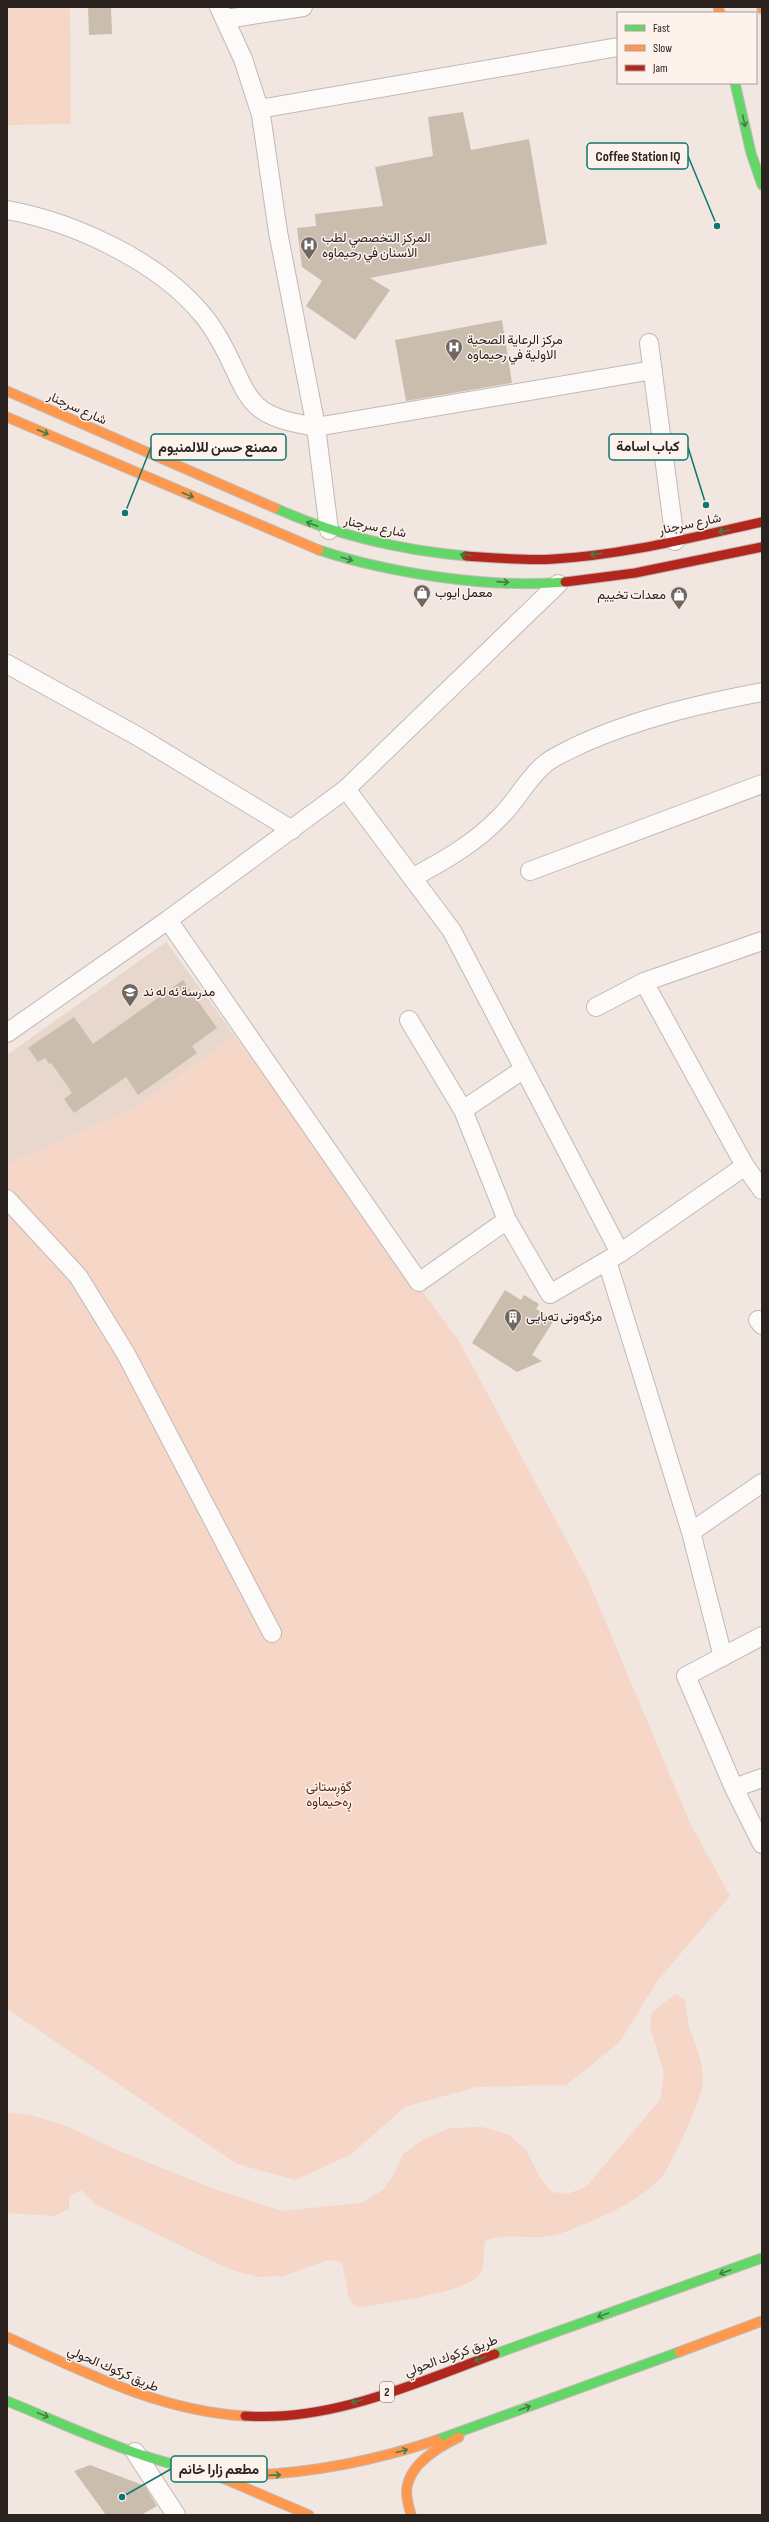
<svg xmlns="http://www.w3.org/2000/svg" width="769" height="2522" viewBox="0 0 769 2522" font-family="'Sofia Sans Condensed',Vazirmatn,sans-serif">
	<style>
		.education { fill: #e7d7cd }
		.green { fill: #f6d6c7 }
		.building { fill: #cbbdae }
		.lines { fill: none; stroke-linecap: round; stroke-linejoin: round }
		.street-casing { stroke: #c2b9b5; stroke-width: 20 }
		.fast-casing { stroke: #c2b9b5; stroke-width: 11 }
		.slow-casing { stroke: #c2b9b5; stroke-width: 11 }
		.jam-casing { stroke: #c2b9b5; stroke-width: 11 }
		.street { stroke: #fdfbfa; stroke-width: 18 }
		.fast { stroke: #63d668; stroke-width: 9 }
		.slow { stroke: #ff974d; stroke-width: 9 }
		.jam { stroke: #b3261e; stroke-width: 9 }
		.oneway { stroke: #467c44 }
		.labels { text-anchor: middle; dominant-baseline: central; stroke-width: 3; stroke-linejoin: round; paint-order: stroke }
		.shield { fill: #fef2ed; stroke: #6a615e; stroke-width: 1 }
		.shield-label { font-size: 12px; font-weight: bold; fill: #2a2320 }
		.poi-label { font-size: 13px; fill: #2a2320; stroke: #fef2ed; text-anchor: start }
		.street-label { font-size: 13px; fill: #2a2320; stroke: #fef2ed }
		.park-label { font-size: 13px; fill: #592a12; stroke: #fef2ed }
		.leader { fill: none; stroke: #0f766e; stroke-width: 1.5 }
		.callout-dot { fill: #0f766e; stroke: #fef2ed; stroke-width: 1.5 }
		.callout { fill: #fef2ed; stroke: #0f766e; stroke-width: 1.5 }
		.callout-label { font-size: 14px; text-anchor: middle; font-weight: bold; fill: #2a2320 }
	</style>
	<rect width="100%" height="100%" fill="#f1e6e0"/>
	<path class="education" d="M166,942l69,94 -102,73 -126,56v-110z"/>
	<path class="green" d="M7,7h63l1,117 -64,1z
		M235,1036l224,305 129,239 102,243 40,73 -72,84 -39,63 -53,42 -90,2 -71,20 -55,48 -55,25 -58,-16 -230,-155v-844l126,-56z
		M675,1994l9,5c2,6 2,11 3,17 3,20 14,37 16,58 1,16 -8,35 -14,49 -8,17 -15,36 -26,52 -18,25 -75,49 -104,59 -24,8 -52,-3 -74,7 -2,9 0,26 -5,33 -13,19 -98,30 -123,33l-8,-8 -7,-37 -14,-2 -45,16 -24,1 -28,-7 -136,-66 -14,-14 -12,7v12l-15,7 -47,-3v-101l27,4 35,11 50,24 95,38 68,22 79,-8 22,-13 12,-17 8,-19 19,-14 28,-12 32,-1 27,8 17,15 14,28 12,14 15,2 19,-7 74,-87 4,-28 -14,-45 2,-15z"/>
	<path class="building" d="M88,7h23l1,27 -23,1z
		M463,112l8,38 58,-11 18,105 -177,34 20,12 -35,50 -49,-34 16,-25 -20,-14 -5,-39 19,-2 -1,-12 68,-8 -8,-39 58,-11 -5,-39z
		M502,320l10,63 -106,18 -11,-61z
		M183,980l34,48 -25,18 5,7 -59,42 -12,-18 -52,36 -10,-14 8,-6 -3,-5 -18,-25 -2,1 -4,-6 -7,4 -10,-14 46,-31 19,27z
		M505,1290l16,10 3,-5 15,9 -3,5 18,11 -22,35 10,6 -25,11 -45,-29z
		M90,2465l55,21 12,20 -16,9h-35l-32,-44z"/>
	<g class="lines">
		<g class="street-casing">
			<path id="street" d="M219,7l24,52 18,56 17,117 38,195 13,103
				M226,19l77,-12
				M259,109l359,-62
				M7,210c67,12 151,51 195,104 12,14 22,33 30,50 7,14 13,31 25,42 16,14 39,17 59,21l337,-57
				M649,343l26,198
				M7,664l132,73 153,93
				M346,789l106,142 168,322
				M530,871l232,-87
				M412,878c31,-17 62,-34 87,-60 18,-17 28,-40 47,-55 10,-8 24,-13 35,-19 58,-26 119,-40 181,-52
				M168,920l251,362 88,-62
				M644,982l101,184 17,24
				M596,1007l48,-25 118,-41
				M409,1020l54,90 44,110 43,74 70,-41 125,-87
				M7,1033l161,-113 178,-131 212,-205
				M463,1110l61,-41
				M7,1199l71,77 48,78 146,279
				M607,1261l84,271 32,125
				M758,1320l4,5
				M691,1532l71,-49
				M762,1636l-76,40 48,112 28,56
				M734,1788l28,-10
				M135,2452l41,63"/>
		</g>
		<g class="fast-casing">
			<path id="fast" d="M735,83l16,70 11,32
				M275,508c60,27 125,42 191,48
				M319,550c69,23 173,39 246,32
				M495,2354l267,-96
				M7,2401c79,32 161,75 248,74
				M437,2440l242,-88"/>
		</g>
		<g class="slow-casing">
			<path id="slow" d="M718,7l2,6
				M762,7v2
				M7,391l268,117
				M7,417l312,133
				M7,2337c77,35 152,74 238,79
				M679,2352l83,-31
				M213,2474l96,41
				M255,2475c63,-3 122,-15 182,-35
				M411,2515c-2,-9 -6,-19 -4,-28 4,-24 32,-40 52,-50"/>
		</g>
		<g class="jam-casing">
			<path id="jam" d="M466,556c29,2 59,5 88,3 71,-4 139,-22 208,-37
				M565,582l70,-9 127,-26
				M245,2416c87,6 171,-33 250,-62"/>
		</g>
		<use href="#street" class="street"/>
		<use href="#fast" class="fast"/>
		<use href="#slow" class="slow"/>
		<use href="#jam" class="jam"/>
	</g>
	<defs><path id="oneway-shaft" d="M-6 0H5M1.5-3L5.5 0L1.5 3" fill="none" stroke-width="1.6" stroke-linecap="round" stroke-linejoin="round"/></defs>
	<g class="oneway">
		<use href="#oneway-shaft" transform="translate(744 121) rotate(77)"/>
		<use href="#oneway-shaft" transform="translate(43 432) rotate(23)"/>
		<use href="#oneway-shaft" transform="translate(188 495) rotate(23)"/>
		<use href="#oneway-shaft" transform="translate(312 524) rotate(-159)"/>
		<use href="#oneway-shaft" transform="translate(724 531) rotate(168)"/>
		<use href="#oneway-shaft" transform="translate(596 554) rotate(173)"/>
		<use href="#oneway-shaft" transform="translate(466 555) rotate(-175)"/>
		<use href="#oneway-shaft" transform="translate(347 559) rotate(16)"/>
		<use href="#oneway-shaft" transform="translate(503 582) rotate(4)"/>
		<use href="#oneway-shaft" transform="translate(725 2272) rotate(160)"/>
		<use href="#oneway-shaft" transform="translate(603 2315) rotate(160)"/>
		<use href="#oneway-shaft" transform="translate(480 2359) rotate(160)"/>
		<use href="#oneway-shaft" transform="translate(357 2401) rotate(165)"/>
		<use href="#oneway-shaft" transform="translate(525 2408) rotate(-20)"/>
		<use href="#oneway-shaft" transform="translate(43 2415) rotate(22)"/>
		<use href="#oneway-shaft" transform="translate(402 2451) rotate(-15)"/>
		<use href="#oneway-shaft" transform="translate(275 2475) rotate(-2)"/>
	</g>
	<defs>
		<g id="hospital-pin" transform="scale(0.9)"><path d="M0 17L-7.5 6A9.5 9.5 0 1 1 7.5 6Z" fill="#706763" stroke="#fef2ed"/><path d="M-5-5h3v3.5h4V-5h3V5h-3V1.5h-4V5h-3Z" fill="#fff"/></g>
		<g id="shop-pin" transform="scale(0.9)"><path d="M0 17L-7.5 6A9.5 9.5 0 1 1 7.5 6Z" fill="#706763" stroke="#fef2ed"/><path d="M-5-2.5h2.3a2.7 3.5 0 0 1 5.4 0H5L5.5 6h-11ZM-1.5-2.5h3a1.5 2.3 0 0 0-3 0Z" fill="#fff"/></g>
		<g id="school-pin" transform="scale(0.9)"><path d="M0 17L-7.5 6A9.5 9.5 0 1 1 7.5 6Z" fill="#706763" stroke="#fef2ed"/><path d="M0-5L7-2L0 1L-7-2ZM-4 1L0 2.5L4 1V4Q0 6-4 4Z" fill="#fff"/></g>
		<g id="building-pin" transform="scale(0.9)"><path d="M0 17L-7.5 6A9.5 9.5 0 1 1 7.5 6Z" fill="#706763" stroke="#fef2ed"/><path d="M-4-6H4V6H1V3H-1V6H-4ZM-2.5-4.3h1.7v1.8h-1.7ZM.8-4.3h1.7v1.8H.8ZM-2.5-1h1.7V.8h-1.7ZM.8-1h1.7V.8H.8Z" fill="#fff"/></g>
	</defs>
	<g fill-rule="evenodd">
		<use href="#hospital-pin" x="309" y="245"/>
		<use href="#hospital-pin" x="454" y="347"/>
		<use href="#shop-pin" x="422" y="593"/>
		<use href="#shop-pin" x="679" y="595"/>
		<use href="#school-pin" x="130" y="992"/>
		<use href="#building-pin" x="513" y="1317"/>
	</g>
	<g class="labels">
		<rect class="shield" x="380" y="2382" width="14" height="20" rx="3"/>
		<g class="shield-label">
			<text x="387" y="2392">2</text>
		</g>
		<g class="poi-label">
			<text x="322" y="238">المركز التخصصي لطب<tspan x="322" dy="15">الاسنان في رحيماوه</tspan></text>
			<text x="467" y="340">مركز الرعاية الصحیة<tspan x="467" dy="15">الاولية في رحيماوه</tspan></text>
			<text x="435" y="593">معمل ايوب</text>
			<text x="666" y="595" text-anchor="end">معدات تخييم</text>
			<text x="143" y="992">مدرسة ئه له ند</text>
			<text x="526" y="1317">مزگەوتی تەبایی</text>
		</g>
		<g class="street-label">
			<text transform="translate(77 408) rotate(24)">شارع سرجنار</text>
			<text transform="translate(690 524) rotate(-12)">شارع سرجنار</text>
			<text transform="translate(375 527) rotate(12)">شارع سرجنار</text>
			<text transform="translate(451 2356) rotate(-20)">طريق كركوك الحولي</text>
			<text transform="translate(113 2369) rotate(23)">طريق كركوك الحولي</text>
		</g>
		<g class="park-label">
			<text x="329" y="1787">گۆڕستانی<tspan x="329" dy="15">ڕەحیماوە</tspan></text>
		</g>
	</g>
	<path class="leader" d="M717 226L688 156M706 505L688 447M125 513L151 447M122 2497L171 2469"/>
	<g class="callout-dot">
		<circle cx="717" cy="226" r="4"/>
		<circle cx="706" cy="505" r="4"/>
		<circle cx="125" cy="513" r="4"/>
		<circle cx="122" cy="2497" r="4"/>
	</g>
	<g class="callout">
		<rect x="587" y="143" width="101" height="26" rx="4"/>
		<rect x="609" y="434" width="79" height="26" rx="4"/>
		<rect x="151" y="434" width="135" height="26" rx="4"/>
		<rect x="171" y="2456" width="96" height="26" rx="4"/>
	</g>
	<g class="callout-label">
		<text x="638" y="161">Coffee Station IQ</text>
		<text x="648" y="451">كباب اسامة</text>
		<text x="218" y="452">مصنع حسن للالمنيوم</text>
		<text x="219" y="2474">مطعم زارا خانم</text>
	</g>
	<rect width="769" height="2522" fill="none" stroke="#2a2320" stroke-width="16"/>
	<rect x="617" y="12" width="140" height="72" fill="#fef2ed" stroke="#a99f9b"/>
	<rect x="625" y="25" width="20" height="6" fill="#63d668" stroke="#a99f9b"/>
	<text x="653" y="32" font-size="12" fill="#2a2320">Fast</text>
	<rect x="625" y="45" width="20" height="6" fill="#ff974d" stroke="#a99f9b"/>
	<text x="653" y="52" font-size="12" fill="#2a2320">Slow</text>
	<rect x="625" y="65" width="20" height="6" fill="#b3261e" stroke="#a99f9b"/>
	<text x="653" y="72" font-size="12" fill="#2a2320">Jam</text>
</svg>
